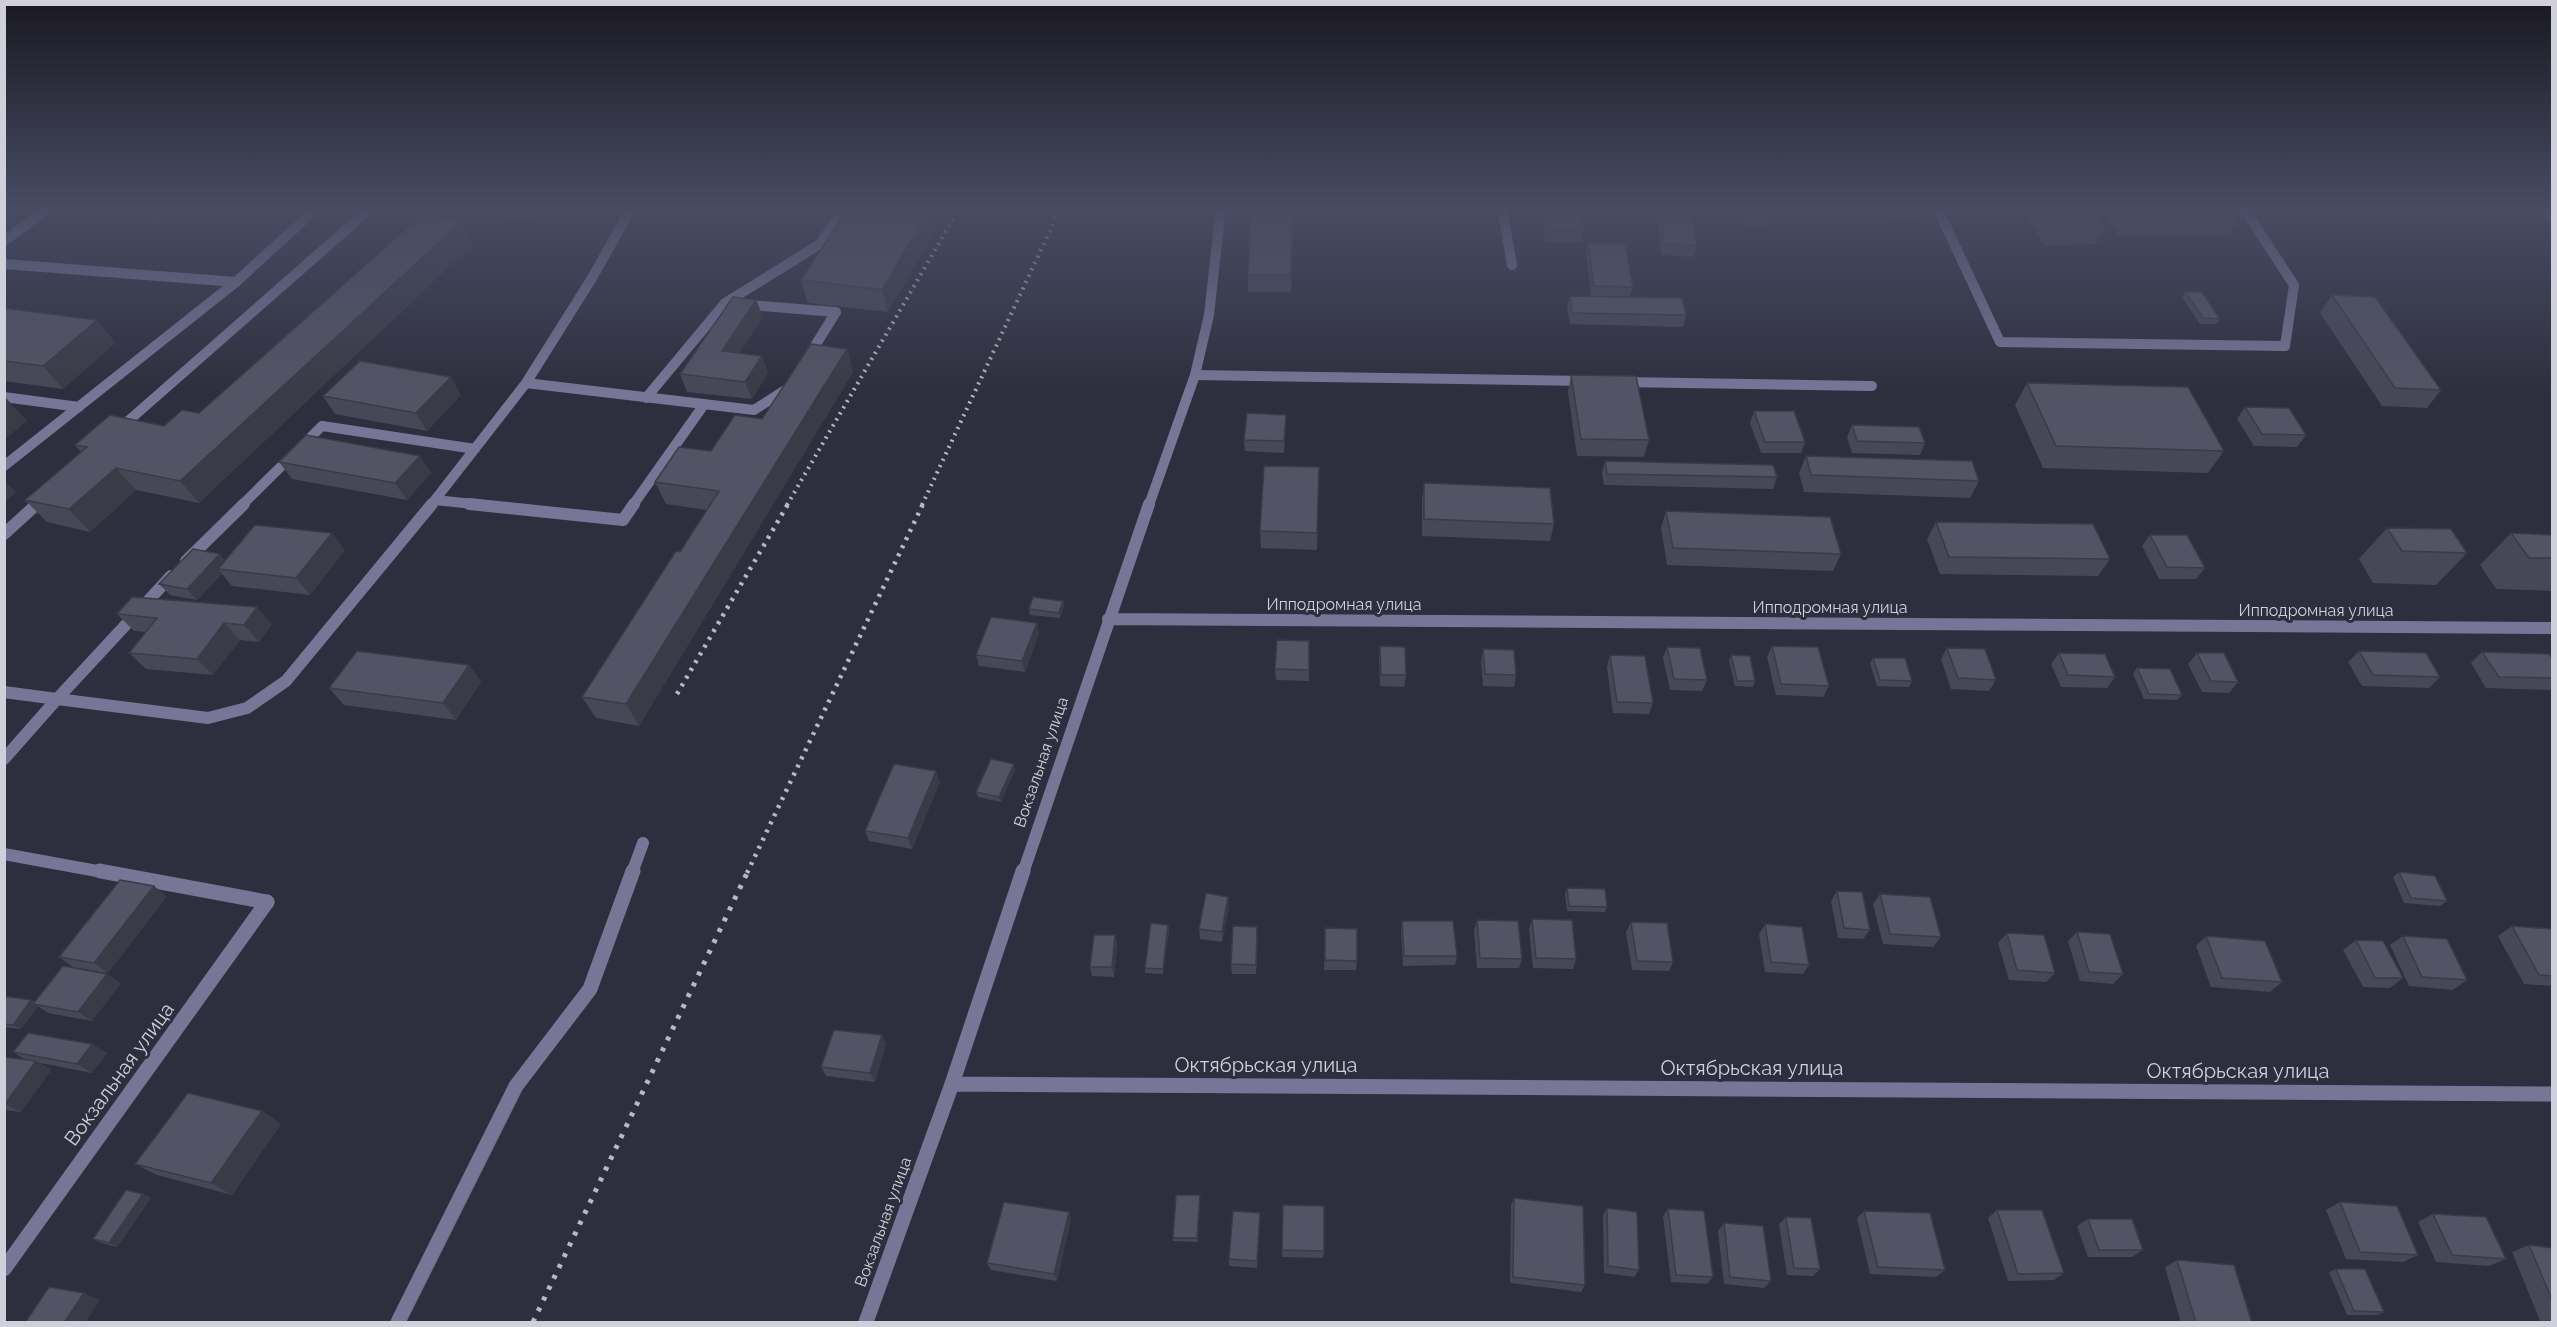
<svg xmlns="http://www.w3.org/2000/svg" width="2557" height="1327" viewBox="0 0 2557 1327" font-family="Raleway,sans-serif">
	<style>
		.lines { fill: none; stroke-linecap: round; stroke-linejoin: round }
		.lane-far2 { stroke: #787697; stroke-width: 10 }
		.lane-far1 { stroke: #787697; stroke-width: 12 }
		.lane { stroke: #787697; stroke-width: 15 }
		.street-far2 { stroke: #787697; stroke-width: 10 }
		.street-far1 { stroke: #787697; stroke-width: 12 }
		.street { stroke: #787697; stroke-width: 15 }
		.rail-far2 { stroke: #b9b9c4; stroke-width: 4; stroke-dasharray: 2 5; stroke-linecap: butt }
		.rail-far1 { stroke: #b9b9c4; stroke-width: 4.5; stroke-dasharray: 3 6; stroke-linecap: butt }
		.rail { stroke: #b9b9c4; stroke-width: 5; stroke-dasharray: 4 8; stroke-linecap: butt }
		.wall { fill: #484757 }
		.shaded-wall { fill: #3b3a47 }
		.building { fill: #545365; stroke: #3b3a47; stroke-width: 1.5 }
		.labels { text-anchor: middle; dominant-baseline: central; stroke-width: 6; stroke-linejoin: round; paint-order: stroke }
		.street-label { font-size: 16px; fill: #d0d0da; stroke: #2f2e3e }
		.near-street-label { font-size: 20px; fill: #d0d0da; stroke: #2f2e3e }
	</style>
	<rect width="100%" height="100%" fill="#2f2e3e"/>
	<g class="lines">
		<path class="lane-far2" d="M1502,207l10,58
			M1937,207l63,135 285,4 9,-61 -51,-78
			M2543,207l9,11
			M4,241l46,-34
			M4,264l232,18
			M725,303l111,9 -28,45
			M1195,375l392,6
			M1622,382l250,4
			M526,383l228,27 36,-23
			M4,397l75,10
			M646,398l79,-95 95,-59 25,-37
			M118,430l254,-223
			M4,466l232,-184 82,-75
			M435,500l48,5
			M35,505l8,-7
			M242,505l80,-79 153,23
			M431,505l95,-122 66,-105 40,-71
			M633,505l70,-99"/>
		<path class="lane-far1" d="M469,504l154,16 11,-16
			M4,534l33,-30
			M186,561l58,-57
			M4,692l53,7 114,-123
			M4,759l53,-60 151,19 39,-10 39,-27 146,-177
			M4,854l104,19
			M632,873l11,-30"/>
		<path class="lane" d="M100,871l167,31
			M398,1322l118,-236 74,-97 43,-118"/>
		<path class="street-far2" d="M1149,505l46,-130 14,-60 12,-108"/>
		<path class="street-far1" d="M1108,619l1444,9
			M1023,873l126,-369"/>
		<path class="street" d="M952,1084l1600,10
			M4,1269l263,-367
			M866,1322l86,-238 71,-213"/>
		<path class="rail-far2" d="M787,505l173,-298
			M922,505l139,-298"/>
		<path class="rail-far1" d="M677,694l111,-190
			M747,873l176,-369"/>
		<path class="rail" d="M533,1322l215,-451"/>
	</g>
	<path class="wall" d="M156,207h28l-22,18 -14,-2 -4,-6z
		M429,207h114l-12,13z
		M949,207l-61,105 -80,-9 -7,-23z
		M1293,207l-2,85h-43v-17z
		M1540,207h39l5,24 -2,11h-37z
		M1654,207h35l8,38 -3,12 -32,-2z
		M1738,207h29l2,8 -3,11h-22z
		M1888,207h35l1,2 -5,12h-25z
		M2020,207h70l15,20 -9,17 -51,2z
		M2099,207h131l9,11 -11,17 -109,1z
		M1588,243l45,44 -3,10 56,18 -3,12 -113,-3 -3,-16 3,-12 21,1 -5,-43z
		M473,244l-274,259 -63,-13 -46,42 -43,-10 -22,-22 56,-48 -6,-7 89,-19 35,-13z
		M2185,292l35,27 -4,5h-16l-18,-27z
		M2332,295l109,95 -14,18 -45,-2 -62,-93z
		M756,300l7,17 -24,36 23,3 6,17 -16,26 -65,-7 -7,-18z
		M4,308l93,12 18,23 -52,46 -59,-8z
		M847,349l6,23 -214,354 -43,-8 -14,-21 98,-145 27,-42 -41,-6 -11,-22 56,-31 51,-32z
		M1571,375l78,65 -5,17 -67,-1 -9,-64z
		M2027,383l197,68 -16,22 -165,-5 -28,-63z
		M461,395l-34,36 -92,-17 -12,-18z
		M2245,407l61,28 -9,12 -43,-1 -17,-27z
		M1754,411l51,31 -4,11h-40l-11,-30z
		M1286,415l-2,38 -39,-2 -1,-11z
		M1852,425l73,18 -5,12 -68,-2 -5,-16z
		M420,456l11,17 -24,27 -115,-21 -13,-17z
		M1806,456l173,25 -9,17 -166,-6 -5,-19z
		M1605,461l172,16 -4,12 -169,-4 -2,-12z
		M1319,467l-2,83 -56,-2 -1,-17z
		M1424,483l130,41 -4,17 -128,-5v-36z
		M1666,511l175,43 -8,17 -166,-6 -6,-37z
		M1936,522l174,37 -12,17 -158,-2 -13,-35z
		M2387,528l80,25 -31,32 -63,-2 -14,-24z
		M2511,533l42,2v56l-57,-2 -16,-24z
		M2150,535l55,33 -9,11h-37l-17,-33z
		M345,550l-35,45 -78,-9 -10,-12 -25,26 -27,-5 -11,-11 66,-24z
		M1063,601l1,5 -4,12 -30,-3 -1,-6z
		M117,614l155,10 -13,18 -19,-2 -27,35 -67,-6 -17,-16 17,-21 -12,-1z
		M1037,623l2,11 -14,38 -46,-6 -3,-11z
		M1309,641v40l-33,-1 -1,-11z
		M1380,646l26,29 -2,12 -24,-1 -1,-29z
		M1772,646l57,40 -6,11 -47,-2 -9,-38z
		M1667,647l40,33 -5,11 -32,-1 -7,-32z
		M1947,648l49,32 -7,11 -38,-2 -10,-30z
		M1483,649l33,26 -2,12 -31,-1 -2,-26z
		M2359,651l81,26 -11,11 -67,-2 -14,-24z
		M2482,652l71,7v31l-67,-2 -15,-25z
		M2059,653l56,24 -8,11 -46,-1 -10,-23z
		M2197,653l41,29 -9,11 -27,-1 -14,-28z
		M1610,655l43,48 -4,11 -36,-1 -6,-46z
		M1731,655l24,26 -2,6 -18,-1 -6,-25z
		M1873,658l39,23 -3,6 -32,-1 -7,-23z
		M469,665l12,17 -25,38 -112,-15 -15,-17z
		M2137,668l45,27 -5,5 -33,-1 -11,-25z
		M1014,764l1,5 -14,33 -23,-5 -2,-5z
		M940,782l-28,67 -43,-8 -4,-10z
		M2399,872l48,29 -7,5 -36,-3 -11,-26z
		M1567,888l40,19 -2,5 -38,-1 -2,-18z
		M1837,891l33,39 -7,9 -25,-1 -7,-37z
		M1880,894l61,43 -8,10 -50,-3 -10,-40z
		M167,896l-59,77 -35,-6 -14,-10z
		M1229,907l-7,35 -22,-3 -1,-10z
		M1532,919l44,40 -3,10 -40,-1 -4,-39z
		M1477,920l45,39 -3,9h-42l-3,-38z
		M1402,921l55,35 -2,9 -52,1 -2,-35z
		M1631,922l42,40 -4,9 -37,-1 -6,-38z
		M1765,924l44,41 -6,9 -38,-2 -6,-38z
		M1168,925l1,5 -6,44 -18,-1v-5z
		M2512,926l41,3v57l-29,-2 -26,-48z
		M1325,928l32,33 -1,9h-32z
		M2077,932l46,42 -10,10 -33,-3 -12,-40z
		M2007,933l48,40 -9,9 -37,-2 -11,-37z
		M1115,935l2,10 -3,32 -22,-1 -2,-9z
		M2206,936l76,46 -12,10 -59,-5 -15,-41z
		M2403,936l64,44 -14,10 -44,-4 -19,-41z
		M1258,937l-2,37h-24l-1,-10z
		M2356,940l47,38 -13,10 -27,-1 -20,-37z
		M121,983l-29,38 -44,-8 -10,-7 -17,23 -17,-2v-31l27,4 4,2z
		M92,1044l15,9 -15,20 -52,-10 11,7 -30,42 -17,-2v-53l21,3 -12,-8z
		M886,1044l-11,38 -49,-6 -5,-9z
		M262,1111l19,13 -49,71 -75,-20 -22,-11z
		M143,1194l8,4 -34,49 -16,-4 -8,-4z
		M1514,1198l71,87 -4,7 -71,-9 1,-78z
		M1200,1199l-2,43 -25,-1v-3z
		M2340,1202l78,53 -15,7 -57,-3 -20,-49z
		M1283,1205l41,46 -1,7 -41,-1z
		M1607,1208l32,62 -5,7 -30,-4 -1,-58z
		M1668,1209l45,68 -6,7 -36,-2 -8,-66z
		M1997,1210l67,63 -10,7 -46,1 -20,-63z
		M1864,1211l81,59 -9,7 -66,-3 -13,-56z
		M1069,1212l2,8 -14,61 -66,-11 -4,-7z
		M2433,1214l73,45 -17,7 -53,-4 -18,-40z
		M1786,1217l34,52 -7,7 -26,-1 -8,-51z
		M2088,1219l55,31 -11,7h-44l-11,-31z
		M1260,1221l-3,47 -28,-2v-7z
		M1724,1223l47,58 -7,7 -40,-4 -6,-53z
		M2529,1245l24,3v75h-12l-29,-71z
		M2177,1260l75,63h-71l-16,-56z
		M2336,1269l48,43 -7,3h-30l-18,-43z"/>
	<path class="shaded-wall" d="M173,207h11l-22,18 -4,-6z
		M525,207h18l-12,13z
		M931,207h18l-61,105 -6,-22z
		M462,221l11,23 -274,259 -19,-22z
		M756,300l7,17 -34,52 -7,-18z
		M97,320l18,23 -52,46 -20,-23z
		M847,349l6,23 -214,354 -13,-22z
		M762,356l6,17 -16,26 -7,-17z
		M451,377l10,18 -34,36 -11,-18z
		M6,398l21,23 -23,19v-41z
		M1286,415v11l-2,27v-12z
		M420,456l11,17 -24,27 -12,-17z
		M116,468l20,22 -46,42 -21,-23z
		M4,480l12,12 -12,11z
		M332,533l13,17 -35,45 -14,-17z
		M220,554l10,12 -12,3 4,5 -25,26 -10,-11z
		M1063,601l1,5 -4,12 -1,-5z
		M257,607l15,17 -13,18 -15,-17z
		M224,623l16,17 -27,35 -16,-16z
		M1037,623l2,11 -14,38 -3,-11z
		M469,665l12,17 -25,38 -13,-17z
		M1014,764l1,5 -14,33 -2,-5z
		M936,771l4,11 -28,67 -4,-11z
		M154,886l13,10 -59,77 -14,-10z
		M1228,897l1,10 -7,35v-10z
		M1168,925l1,5 -6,44v-5z
		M1115,935l2,10 -3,32 -2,-10z
		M107,974l14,9 -29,38 -14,-9z
		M31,1000l8,5 -6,-1 5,2 -17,23 -8,-4z
		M882,1035l4,9 -11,38 -5,-9z
		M92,1044l15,9 -15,20 -15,-9z
		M36,1061l15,9 -30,42 -16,-8z
		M262,1111l19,13 -49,71 -21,-12z
		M143,1194l8,4 -34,49 -8,-4z
		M1200,1195v4l-2,43 -1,-4z
		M1069,1212l2,8 -14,61 -3,-7z
		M1260,1213v8l-3,47v-7z
		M84,1293l16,7 -15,23h-21z"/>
	<path class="building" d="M156,207h17l-15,12 -14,-2z
		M849,207h82l-49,83 -81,-10z
		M1251,207h42l-2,68h-43z
		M1543,207h36l5,24 -37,-1z
		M1659,207h30l8,38 -32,-1z
		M1745,207h22l2,8 -22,-1z
		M1898,207h25l1,2h-25z
		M2039,207h51l15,20 -51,1z
		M2120,207h110l9,11 -111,1z
		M422,215l40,6 -282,260 -64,-13 -47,41 -44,-9 62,-53 -12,-2 35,-30 54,11 18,-16 17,3z
		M1588,243l37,1 8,43 -39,-1z
		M2185,292h17l18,27 -17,-1z
		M2332,295l43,2 66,93 -46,-2z
		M1570,296l112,2 4,17 -114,-2z
		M733,297l23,3 -34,51 40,5 -17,26 -65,-8z
		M4,308l93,12 -54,46 -39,-5z
		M811,344l36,5 -221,355 -44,-7 94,-146 4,1 39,-61 -64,-9 24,-35 32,4 24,-36 27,4z
		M360,361l91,16 -35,36 -93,-17z
		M1571,375l65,1 13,64 -68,-1z
		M2027,383l161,4 36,64 -168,-5z
		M2245,407l44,1 17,27 -44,-1z
		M1754,411h40l11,31h-40z
		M1247,413l39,2 -2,26 -40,-1z
		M1852,425l67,2 6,16 -68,-2z
		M306,435l114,21 -25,27 -116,-21z
		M1806,456l166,5 7,20 -168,-6z
		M1605,461l168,4 4,12 -170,-3z
		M1264,466l55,1 -2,66 -57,-2z
		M1424,483l126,5 4,36 -130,-5z
		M1666,511l164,6 11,37 -168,-6z
		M1936,522l157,2 17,35 -161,-2z
		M255,525l77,8 -36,45 -78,-9z
		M2387,528l64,1 16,24 -65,-2z
		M2511,533l42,2v23h-24z
		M2150,535h37l18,33 -38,-1z
		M193,549l27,5 -33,35 -28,-5z
		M132,597l125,10 -13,18 -20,-2 -27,36 -68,-6 28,-35 -40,-4z
		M1033,597l30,4 -4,12 -30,-4z
		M991,617l46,6 -15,38 -46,-6z
		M1277,640l32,1v29l-34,-1z
		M1380,646l25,1 1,28h-25z
		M1772,646l46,1 11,39 -48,-2z
		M1667,647l33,1 7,32 -33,-1z
		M1947,648l38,1 11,31 -38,-2z
		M1483,649l31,1 2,25 -31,-1z
		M357,651l112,14 -26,38 -114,-15z
		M2359,651l67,2 14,24 -67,-2z
		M2482,652l67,2 4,5v19l-54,-1z
		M2059,653l46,1 10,23 -47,-2z
		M2197,653h27l14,29 -27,-1z
		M1610,655l35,1 8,47 -36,-1z
		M1731,655l19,1 5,25h-18z
		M1873,658h32l7,23 -32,-1z
		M2137,668l33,1 12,26 -33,-1z
		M991,759l23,5 -15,33 -23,-5z
		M894,764l42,7 -28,67 -43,-7z
		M2399,872l36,4 12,25 -36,-3z
		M120,880l34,6 -60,77 -35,-6z
		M1567,888l38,1 2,18 -38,-1z
		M1837,891l25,1 8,38 -26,-2z
		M1206,893l22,4 -6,35 -23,-3z
		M1880,894l50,3 11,40 -51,-3z
		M1532,919l40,1 4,39 -40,-1z
		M1477,920l41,1 4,38 -42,-1z
		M1402,921h51l4,35h-53z
		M1631,922l36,1 6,39 -36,-1z
		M1151,923l17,2 -5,44 -18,-1z
		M1765,924l37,3 7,38 -38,-3z
		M1233,926l24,1 -1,38 -25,-1z
		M2512,926l41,3v47l-14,-1z
		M1325,928l32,1v32l-32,-1z
		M2077,932l33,2 13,40 -34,-2z
		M2007,933l37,2 11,38 -38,-3z
		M1094,935h21l-3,32h-22z
		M2206,936l59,5 17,41 -60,-4z
		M2403,936l44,3 20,41 -45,-3z
		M2356,940l27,1 20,37h-28z
		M63,966l44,8 -29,38 -45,-8z
		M4,996l27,4 -18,25 -9,-1z
		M834,1030l48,5 -12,38 -49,-6z
		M28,1033l64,11 -15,20 -64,-12z
		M4,1057l32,4 -31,43h-1z
		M188,1093l74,18 -51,72 -76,-19z
		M126,1190l17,4 -34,49 -16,-4z
		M1176,1195h24l-3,43h-24z
		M1514,1198l69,8 2,79 -72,-8z
		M1004,1202l65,10 -15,62 -67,-11z
		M2340,1202l57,4 21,49 -58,-3z
		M1283,1205l41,1v45l-42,-1z
		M1607,1208l30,4 2,58 -31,-4z
		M1668,1209l36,2 9,66 -37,-2z
		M1997,1210h45l22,63 -46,1z
		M1233,1211l27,2 -3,48 -28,-2z
		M1864,1211l66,2 15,57 -67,-3z
		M2433,1214l53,3 20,42 -54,-4z
		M1786,1217l25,1 9,51 -26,-1z
		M2088,1219h44l11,31h-44z
		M1724,1223l39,3 8,55 -41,-4z
		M2529,1245l24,3v54z
		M2177,1260l57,5 18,58h-56z
		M2336,1269h29l19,43 -30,-1z
		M49,1287l35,6 -20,30h-39z"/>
	<linearGradient id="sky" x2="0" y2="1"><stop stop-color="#1a1922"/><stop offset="0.53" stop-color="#474c63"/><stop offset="1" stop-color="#474c63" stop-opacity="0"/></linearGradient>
	<rect width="2557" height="393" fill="url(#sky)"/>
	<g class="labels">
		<g class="street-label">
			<text x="1344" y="604">Ипподромная улица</text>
			<text x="1830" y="607">Ипподромная улица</text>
			<text x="2316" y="610">Ипподромная улица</text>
			<text transform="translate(1041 762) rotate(-71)">Вокзальная улица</text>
			<text transform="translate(883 1222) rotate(-70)">Вокзальная улица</text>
		</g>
		<g class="near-street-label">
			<text x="1266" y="1065">Октябрьская улица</text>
			<text x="1752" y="1068">Октябрьская улица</text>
			<text x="2238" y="1071">Октябрьская улица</text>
			<text transform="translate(119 1074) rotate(-54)">Вокзальная улица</text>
		</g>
	</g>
	<rect width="2557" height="1327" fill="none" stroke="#d0d0da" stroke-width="12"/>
</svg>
